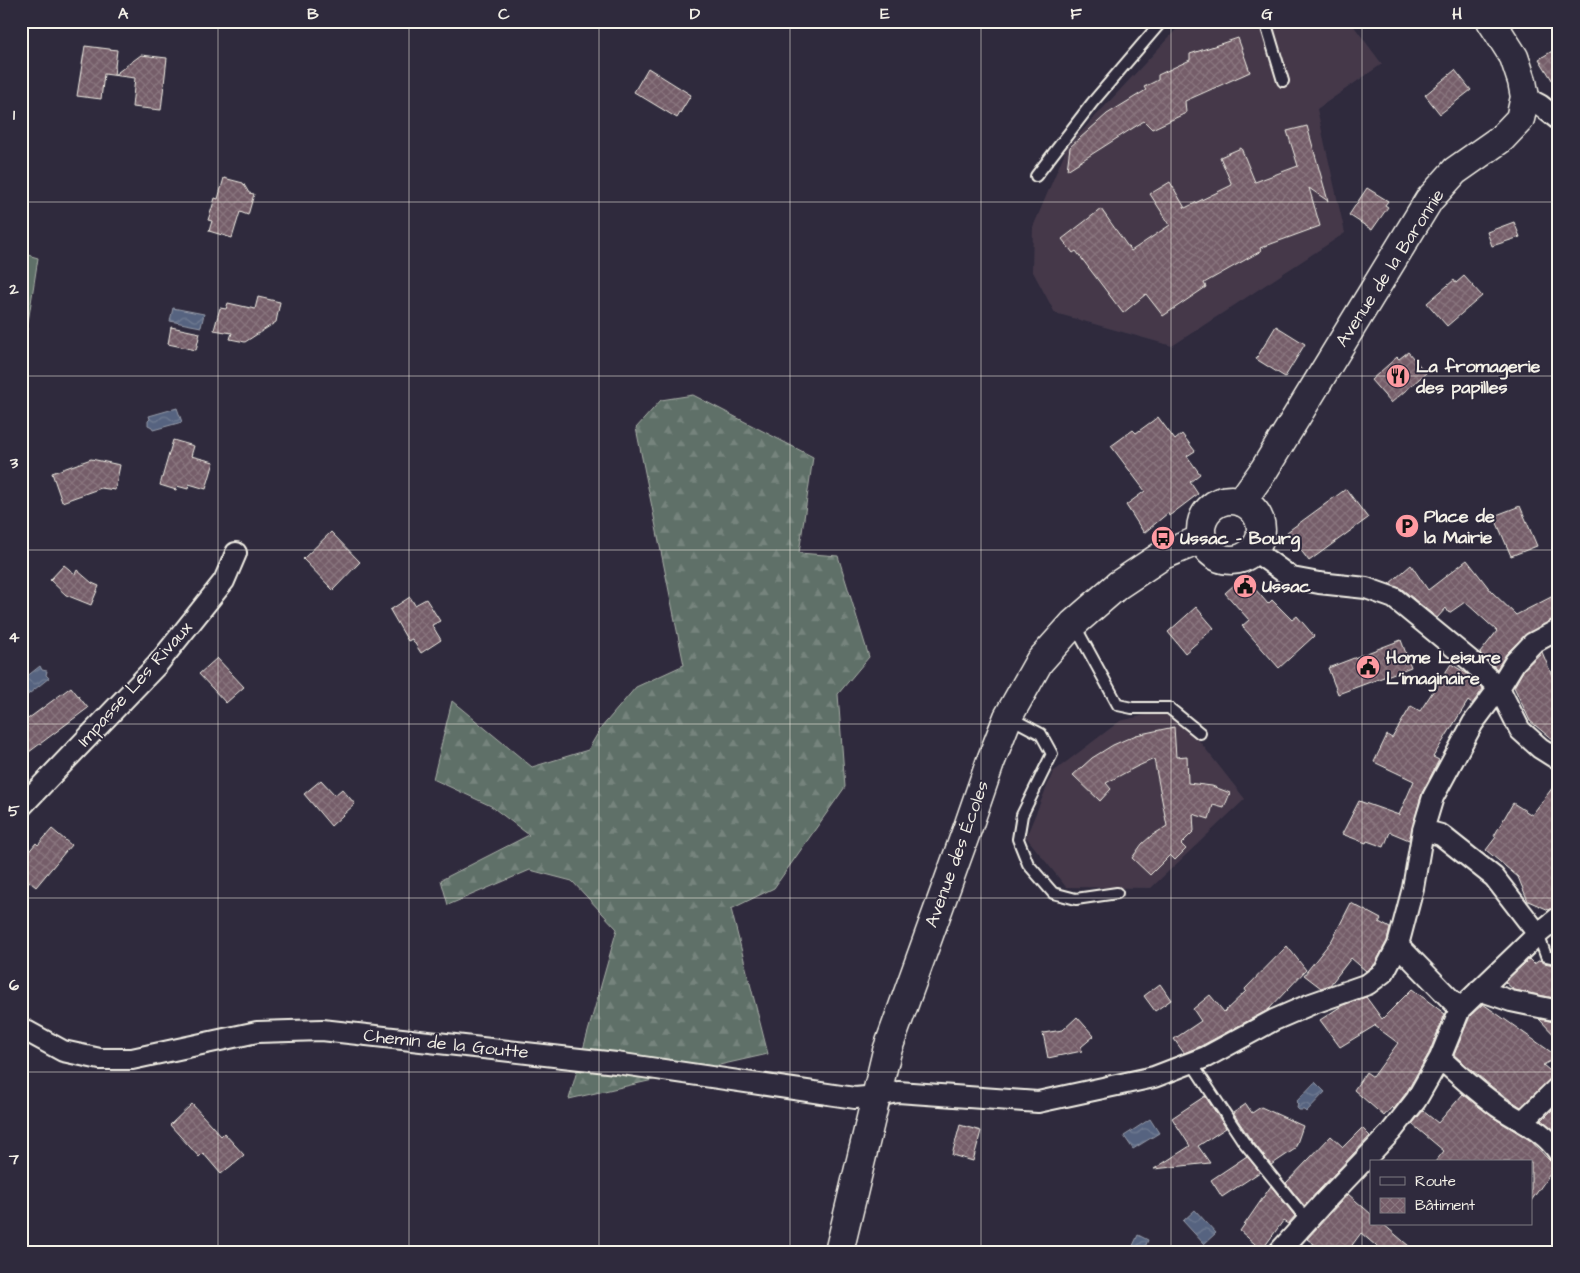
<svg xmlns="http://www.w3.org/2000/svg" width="1580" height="1273" viewBox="0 0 1580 1273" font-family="'Architects Daughter',sans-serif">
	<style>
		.built { fill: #44394a }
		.green { fill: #5e6f67; stroke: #a9b0a8 }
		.forest { fill: url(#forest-firs); stroke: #a9b0a8 }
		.water { fill: url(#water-waves); stroke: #969caa }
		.building { fill: url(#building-cross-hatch); stroke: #f4f1e8 }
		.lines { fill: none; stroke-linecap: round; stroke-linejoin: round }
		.lane-casing { stroke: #f4f1e8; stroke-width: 14 }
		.street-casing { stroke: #f4f1e8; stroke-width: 24 }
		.secondary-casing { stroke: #f4f1e8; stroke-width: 31 }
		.lane { stroke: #2f2a3d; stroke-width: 10 }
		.street { stroke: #2f2a3d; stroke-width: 20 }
		.secondary { stroke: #2f2a3d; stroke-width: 28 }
		.grid { fill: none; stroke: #f4f1e8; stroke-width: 1; stroke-opacity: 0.55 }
		.labels { text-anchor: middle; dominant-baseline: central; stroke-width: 4; stroke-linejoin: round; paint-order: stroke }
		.street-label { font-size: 18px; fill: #f4f1e8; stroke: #2f2a3d }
		.poi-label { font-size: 18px; font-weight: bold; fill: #f4f1e8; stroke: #2f2a3d; text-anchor: start }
		.neatline { fill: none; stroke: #f4f1e8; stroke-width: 2 }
		.grid-label { font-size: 16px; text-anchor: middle; font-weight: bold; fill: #f4f1e8 }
	</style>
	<defs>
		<pattern id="forest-firs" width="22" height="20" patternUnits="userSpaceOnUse" patternTransform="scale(1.25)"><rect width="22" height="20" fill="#5e6f67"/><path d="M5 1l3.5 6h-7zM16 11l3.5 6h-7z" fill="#76847d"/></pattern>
		<pattern id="water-waves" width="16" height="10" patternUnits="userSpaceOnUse" patternTransform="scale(1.25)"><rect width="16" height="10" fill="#576480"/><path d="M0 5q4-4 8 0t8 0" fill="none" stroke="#707b92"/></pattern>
		<pattern id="building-cross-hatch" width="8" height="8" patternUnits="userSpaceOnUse" patternTransform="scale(1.25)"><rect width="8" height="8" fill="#755d69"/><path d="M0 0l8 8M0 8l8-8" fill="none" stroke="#89757e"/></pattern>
	</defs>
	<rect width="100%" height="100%" fill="#2f2a3d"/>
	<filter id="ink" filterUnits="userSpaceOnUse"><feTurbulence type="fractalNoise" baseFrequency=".02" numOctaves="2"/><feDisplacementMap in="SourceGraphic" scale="10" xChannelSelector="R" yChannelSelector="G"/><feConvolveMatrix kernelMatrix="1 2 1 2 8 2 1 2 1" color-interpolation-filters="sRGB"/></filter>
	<g filter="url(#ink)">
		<path class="built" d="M1184,21h166l32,43 -65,45 28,124 -173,113 -117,-33 -23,-43 1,-43 34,-80z
			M1162,711l31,22 52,66 -94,89 -85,-1 -40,-50 27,-65 67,-51z"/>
		<path class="green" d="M21,253l17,5 -17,109z"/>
		<path class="forest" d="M693,395l120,62 -14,96 39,3 31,101 -31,37 7,93 -71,101 -43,21 37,145 -199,45 48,-170 -45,-48 -42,-11 -82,35 -7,-25 88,-45 -38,-29 -58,-27 19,-78 80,66 56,-17 13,-22 35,-41 48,-22 -48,-237 25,-28z"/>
		<path class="water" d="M173,308l31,6 -3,13 -31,-6z
			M177,408l5,14 -29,8 -1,-3 -4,-2v-4l2,-2 -1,-3z
			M40,666l2,4 5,1 -1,4 3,3 -24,19 -4,-5v-11z
			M1315,1082l10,10 -19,20 -2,-2h-5l-2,-2 1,-4 -2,-2z
			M1150,1119l9,14 -26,16 -9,-13z
			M1195,1210l21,23 -12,11 -21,-23z
			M1138,1235l10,5 -5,12h-13z"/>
		<path class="building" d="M1238,38l12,34 -65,29 1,12 -34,16 -8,-8 -77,49 3,-23 37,-33 39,-24 -2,-3 14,-7v-5l32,-15v-6z
			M85,46l32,4 -3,25 27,-20 26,3 -6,52 -29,-3 3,-29 -31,-4 -3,25 -24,-3z
			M1559,47v44l-20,-32z
			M648,68l43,27 -14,23 -43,-26z
			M1455,70l16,20 -31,24 -15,-19z
			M1307,126l21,75 -19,-13 11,38 -60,22 1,3 -57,32 2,4 -43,29 -17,-22 -23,19 -47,-62 -3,2 -11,-14 39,-30 30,42 39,-26 -20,-31 20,-12 15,26 47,-23 -12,-28 21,-9 14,34 43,-16 -11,-35z
			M224,178l19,5 6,10 5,1 -6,21 -8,-3 -8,26 -23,-7 3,-10 -4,-1 4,-12 3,-10 3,1z
			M1367,188l21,13 -3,4 3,2 -16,23 -23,-15z
			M1514,222l6,15 -28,9 -5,-14z
			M1464,276l18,20 -35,30 -20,-23 27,-23 2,3z
			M258,297l22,5 -4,20 -31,20 -15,-3 2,-6 -18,-3 6,-22 6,1 2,-6 27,6z
			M1276,326l29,18 -20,33 -29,-18z
			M171,327l29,6 -4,17 -28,-6z
			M1408,352l18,21 -35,30 -20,-23 26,-23 2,2z
			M1158,417l17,23 7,-6 13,17 -8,5 13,18 -10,8 8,12 -29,22 -1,-3 -24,20 -18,-28 19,-14 -34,-45 22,-16 3,3z
			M173,440l21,6 -3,10 23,6 -8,27 -17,-5 -1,5 -11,-3 -1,4 -16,-5z
			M91,459l29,6 -5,25 -14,-2 -39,14 -10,-29z
			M1346,489l22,29 -59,43 -22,-29z
			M1520,506l17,40 -26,10 -17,-40z
			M331,532l29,30 -27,28 -30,-31z
			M1467,560l24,31 25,24 43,-22v24l-34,18 -19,19 -9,15 -17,-16 17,-22 -32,-29 -16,11 -3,-5 -9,10 -35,-29 -13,-5 22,-19 17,25z
			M64,565l11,9 2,-4 15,13 7,3 -8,19 -25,-10 -16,-15z
			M1244,576l24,28 4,-4 20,20 5,-4 17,20 -35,32 -37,-42 7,-6 -24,-27z
			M410,597l5,8 11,-6 14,22 -8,4 9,15 -20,13 -9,-14 -4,2 -18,-31z
			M1196,607l18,21 -29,25 -17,-21z
			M1401,640l10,27 -73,27 -10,-26z
			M1542,652l11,26 6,-1v68l-29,-24 -16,-34 10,-18z
			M217,658l27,29 -18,16 -27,-29z
			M1451,664l15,9 17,16 -11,15 -4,-3 -35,56 6,3 -17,33 -13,47 -19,-8 -6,15 -17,-6 -1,2 -24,-9 17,-33 40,14 15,-34 -40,-19 13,-27 5,3 19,-32 9,5z
			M71,687l17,21 -67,50v-34z
			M1174,727l2,30 11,-1 1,27 24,3 18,7 -6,15 -11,-3 -4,14 -16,-5 1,17 -13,13 5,5 -11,11 -5,-5 -20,20 -18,-17 10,-14 9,-8 16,-10 -13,-67 -18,8 -30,16 5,6 -11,12 -27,-26 19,-17 21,-13 23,-10z
			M1559,779v126l-10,5 -21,-9 -10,-24 -32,-27 10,-13 -2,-1 19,-33 19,12z
			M321,780l14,15 7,-6 13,15 -24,22 -27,-32z
			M52,829l19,16 -35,42 -15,-12v-14l15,-18 2,2z
			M1351,903l30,16 -2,3 11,6 -3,13 -12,23 -9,7 -15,-13 -21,27 -9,3 -17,-13 28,-35z
			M1287,946l19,24 -38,40 -67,36 -17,7 -10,-14 27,-18 -8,-12 17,-14 14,17 22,-21 -1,-2z
			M1529,959l5,5 6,-4 4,3 15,3v33l-45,-9 -9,-8z
			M1160,984l11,16 -16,11 -11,-15z
			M1412,989l33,25 -16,39 -23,40 -12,16 -2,-2 -8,9 -30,-26 12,-18 7,5 25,-34 -23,-17 1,-1 -36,22 -20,-27 23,-15 23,-8 16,22z
			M1483,1004l75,53 -15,8 12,10 -34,32 -24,-16 -43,-36 16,-39z
			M1077,1017l17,19 -13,11 1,4 -34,7 -5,-25 20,-3z
			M1539,1019l20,4v17z
			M1463,1094l28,22 40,25 19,20 7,3 -26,37v-39h-96l9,-11 -32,-27 11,-13 15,12z
			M1205,1096l21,32 -28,18 12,17 -56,6 36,-23 -18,-28z
			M1559,1103v31l-17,-14z
			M192,1104l29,32 3,-3 20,22 -23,19 -18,-21 -4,4 -29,-32z
			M1246,1104l6,9 9,-6 42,19 -8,23 -24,16 -22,-28 -16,-24z
			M960,1125l21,6 -8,30 -21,-6z
			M1362,1128l8,8 -66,70 -18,-23 45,-47 12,11z
			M1247,1156l13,16 -38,25 -11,-17z
			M1271,1186l24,30 -7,8 -5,-3 -21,29 -22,-19z
			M1348,1194l23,20v10h12l33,28h-33l-22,-19 -14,19h-22l-18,-13z"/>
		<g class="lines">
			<g class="lane-casing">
				<path id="lane" d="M1265,21l18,60
					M1036,176l56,-73 70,-82
					M1075,626l43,79 14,3h37l31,25
					M1009,717l32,17 11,20 -30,61 -4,24 10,25 25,29 23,6 41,-6
					M1538,934l8,22 13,3
					M1191,1062l52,79 64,79"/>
			</g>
			<g class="street-casing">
				<path id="street" d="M1525,97l15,8 19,15
					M1253,550l39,28 27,5 47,5 28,10 78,64 27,26 16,-26 18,-19 26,-14
					M21,807l136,-142 67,-84 12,-28
					M1423,830l18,5 53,42 44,57
					M1398,945l62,64
					M1479,990l32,11 48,10
					M21,1028l42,23 37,8h32l125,-27 65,-2 294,33 239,35 22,-2 21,-4 140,10 116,-25 52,-20 68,-37 37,-16 57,-20 16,-12 14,-27 15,-57 10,-58 10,-33 40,-74 26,-35 21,42 20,18 19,12
					M1440,1058c18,17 37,33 57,48 22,15 47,24 62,47
					M1523,1121l36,-35
					M1279,1252l45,-50 67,-70 25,-32 24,-42 20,-49 78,-75 21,-17"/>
			</g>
			<g class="secondary-casing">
				<path id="secondary" d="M1201 530a30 30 0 1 1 60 0a30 30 0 1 1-60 0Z
					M1241,502l23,-32 165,-270 26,-29 47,-33 18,-19 5,-22 -3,-16 -8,-24 -23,-36
					M839,1252l48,-201 81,-224 22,-64 18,-46 31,-55 34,-38 45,-39 45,-30 39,-16"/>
			</g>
			<use href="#lane" class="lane"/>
			<use href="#street" class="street"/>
			<use href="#secondary" class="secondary"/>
		</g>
	</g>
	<path class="grid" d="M218,21v1231M409,21v1231M599,21v1231M790,21v1231M981,21v1231M1171,21v1231M1362,21v1231M21,202h1538M21,376h1538M21,550h1538M21,724h1538M21,898h1538M21,1072h1538"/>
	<defs>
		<g id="restaurant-disc" transform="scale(1.25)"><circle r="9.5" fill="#ff9aa2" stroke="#2f2a3d"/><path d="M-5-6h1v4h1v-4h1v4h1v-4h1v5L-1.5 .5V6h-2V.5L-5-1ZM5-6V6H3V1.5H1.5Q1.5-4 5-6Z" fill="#111"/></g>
		<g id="parking-disc" transform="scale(1.25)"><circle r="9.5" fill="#ff9aa2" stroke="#2f2a3d"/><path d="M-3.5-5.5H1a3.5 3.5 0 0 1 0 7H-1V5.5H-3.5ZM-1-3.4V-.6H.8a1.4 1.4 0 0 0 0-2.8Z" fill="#111"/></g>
		<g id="bus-disc" transform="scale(1.25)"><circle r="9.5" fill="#ff9aa2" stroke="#2f2a3d"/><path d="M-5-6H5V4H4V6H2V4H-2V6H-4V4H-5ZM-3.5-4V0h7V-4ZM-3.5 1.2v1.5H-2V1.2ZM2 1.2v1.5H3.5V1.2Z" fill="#111"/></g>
		<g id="civic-disc" transform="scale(1.25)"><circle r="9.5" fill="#ff9aa2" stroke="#2f2a3d"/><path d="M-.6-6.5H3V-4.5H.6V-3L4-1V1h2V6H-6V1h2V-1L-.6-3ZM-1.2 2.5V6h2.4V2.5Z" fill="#111"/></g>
	</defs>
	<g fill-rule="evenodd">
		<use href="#restaurant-disc" x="1398" y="376"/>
		<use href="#parking-disc" x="1407" y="526"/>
		<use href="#bus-disc" x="1163" y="538"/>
		<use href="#civic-disc" x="1245" y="586"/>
		<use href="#civic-disc" x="1368" y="667"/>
	</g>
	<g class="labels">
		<g class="street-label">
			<text transform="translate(1390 268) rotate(-57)">Avenue de la Baronnie</text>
			<text transform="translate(135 684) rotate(-48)">Impasse Les Rivaux</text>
			<text transform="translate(957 854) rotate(-70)">Avenue des Écoles</text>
			<text transform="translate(446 1044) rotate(6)">Chemin de la Goutte</text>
		</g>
		<g class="poi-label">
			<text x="1416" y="366">La fromagerie<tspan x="1416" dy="21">des papilles</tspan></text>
			<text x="1424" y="516">Place de<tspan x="1424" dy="21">la Mairie</tspan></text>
			<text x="1180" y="538">Ussac - Bourg</text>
			<text x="1262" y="586">Ussac</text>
			<text x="1386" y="657">Home Leisure<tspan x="1386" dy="21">L'imaginaire</tspan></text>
		</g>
	</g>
	<rect width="1580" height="1273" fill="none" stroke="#2f2a3d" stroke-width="55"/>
	<rect x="1370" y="1160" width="162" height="65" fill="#2f2a3d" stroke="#7e7a81"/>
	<rect x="1380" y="1177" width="25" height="8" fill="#2f2a3d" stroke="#7e7a81"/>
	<text x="1415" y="1186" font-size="15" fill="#f4f1e8">Route</text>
	<rect x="1380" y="1198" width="25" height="15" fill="url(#building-cross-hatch)" stroke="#7e7a81"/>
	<text x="1415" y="1210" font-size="15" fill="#f4f1e8">Bâtiment</text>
	<rect x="28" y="28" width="1524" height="1218" class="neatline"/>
	<g class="grid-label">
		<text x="123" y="19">A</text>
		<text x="313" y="19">B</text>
		<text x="504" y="19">C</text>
		<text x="695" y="19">D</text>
		<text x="885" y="19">E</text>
		<text x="1076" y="19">F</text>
		<text x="1267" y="19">G</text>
		<text x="1457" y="19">H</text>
		<text x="14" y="120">1</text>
		<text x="14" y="294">2</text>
		<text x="14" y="468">3</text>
		<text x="14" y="642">4</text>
		<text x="14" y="816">5</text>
		<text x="14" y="990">6</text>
		<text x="14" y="1164">7</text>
	</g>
</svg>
